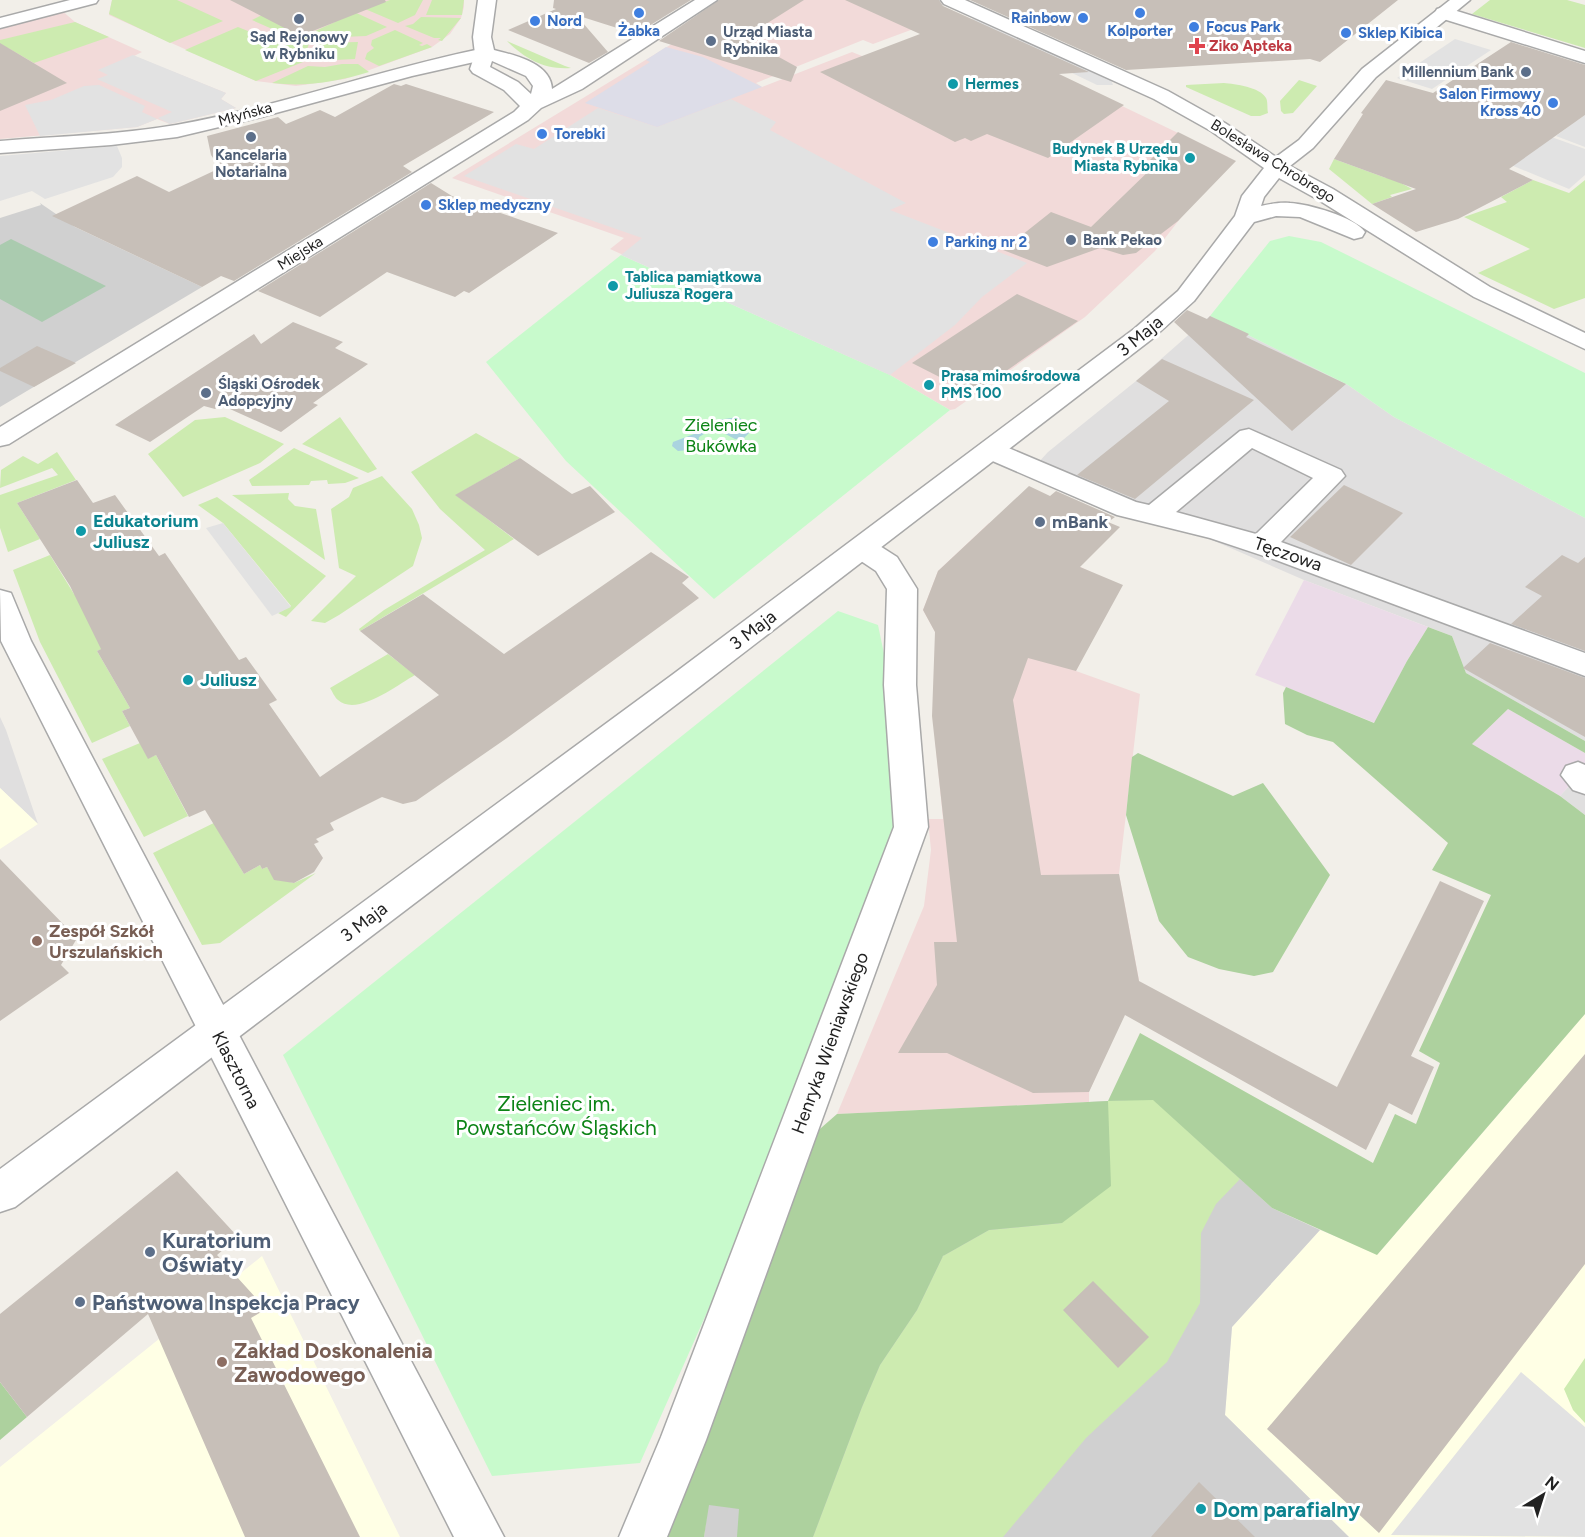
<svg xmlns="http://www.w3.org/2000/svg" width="1585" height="1537" viewBox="0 0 1585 1537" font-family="Figtree,sans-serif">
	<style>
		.residential { fill: #e0dfdf }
		.commercial { fill: #f2dad9 }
		.industrial { fill: #ebdbe8 }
		.education { fill: #ffffe5 }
		.religious { fill: #d0d0d0 }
		.grass { fill: #cdebb0 }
		.forest { fill: #add19e }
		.cemetery { fill: #aacbaf }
		.park { fill: #c8facc }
		.parking { fill: #e2e2e2 }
		.plaza { fill: #dddde8 }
		.water { fill: #aad3df }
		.building { fill: #c7bfb8 }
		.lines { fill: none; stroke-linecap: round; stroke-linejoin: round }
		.pedestrian-casing { stroke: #a9a9a9; stroke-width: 3 }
		.minor-casing { stroke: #a9a9a9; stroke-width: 3 }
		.tertiary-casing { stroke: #a9a9a9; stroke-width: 3 }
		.pedestrian { fill: #fff; fill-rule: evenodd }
		.minor { fill: #fff; fill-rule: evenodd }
		.tertiary { fill: #fff; fill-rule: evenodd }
		.shop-dot { fill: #3f7fe0; stroke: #fff; stroke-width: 2 }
		.service-dot { fill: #5c6f8a; stroke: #fff; stroke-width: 2 }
		.health-dot { fill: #e0444e; stroke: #fff; stroke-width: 2 }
		.culture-dot { fill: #0f9aa8; stroke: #fff; stroke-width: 2 }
		.education-dot { fill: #8d6e63; stroke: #fff; stroke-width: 2 }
		.labels { text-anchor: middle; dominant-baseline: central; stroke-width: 6; stroke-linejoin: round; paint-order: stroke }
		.far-shop-label { font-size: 15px; font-weight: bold; fill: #366cbe; stroke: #fff; text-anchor: start }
		.far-service-label { font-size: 15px; font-weight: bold; fill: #4e5e75; stroke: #fff; text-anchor: start }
		.far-health-label { font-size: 15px; font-weight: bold; fill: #be3a42; stroke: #fff; text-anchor: start }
		.far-culture-label { font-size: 15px; font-weight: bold; fill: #0d838f; stroke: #fff; text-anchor: start }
		.far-street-label { font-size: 15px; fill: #222; stroke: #fff }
		.street-label { font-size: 18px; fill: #222; stroke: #fff }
		.park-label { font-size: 18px; fill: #0c8416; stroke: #fff }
		.culture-label { font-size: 18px; font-weight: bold; fill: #0d838f; stroke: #fff; text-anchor: start }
		.service-label { font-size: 18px; font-weight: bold; fill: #4e5e75; stroke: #fff; text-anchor: start }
		.education-label { font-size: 18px; font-weight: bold; fill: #785e54; stroke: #fff; text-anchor: start }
		.near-park-label { font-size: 21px; fill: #0c8416; stroke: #fff }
		.near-service-label { font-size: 21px; font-weight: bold; fill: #4e5e75; stroke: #fff; text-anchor: start }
		.near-education-label { font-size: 21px; font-weight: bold; fill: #785e54; stroke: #fff; text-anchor: start }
		.near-culture-label { font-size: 21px; font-weight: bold; fill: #0d838f; stroke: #fff; text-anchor: start }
	</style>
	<rect width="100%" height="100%" fill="#f2efe9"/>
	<path class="residential" d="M1210,316l138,69 46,32 191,101v223l-119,-68 -14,-37 -148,-56 -267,-116 11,-12 88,-71z
		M0,717l6,13 32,94 -38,-36z
		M1585,768v47l-25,-19z"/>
	<path class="commercial" d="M112,0h352v7l-3,11 -11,16 -18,13 -87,32 -49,7 -40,-5 -147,-66z
		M744,0h164l35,18 -70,26 -10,-4 -107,43 6,4 90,-35 10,4 233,37 133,64 -73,94 -70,66 -130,92 -5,1 -60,-35 -280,-126 14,-11 -172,-60z
		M60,9l15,13 67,30 -8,4 92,37 -5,6 15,9 -66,16 -13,-5 -20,8 -137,12v-115z
		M989,523l102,49 -6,81 -9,18 64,23 -21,180 20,106 -50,112v10l-252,12 87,-208 7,-56 -3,-31h15l-8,-80v-107l-12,-22 15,-39z"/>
	<path class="industrial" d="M1304,580l124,47 -21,34 -32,62 -120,-48z
		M1508,709l77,44v15l-25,28 -88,-52z"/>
	<path class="education" d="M0,788l38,36 -38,25z
		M1585,1014v523h-236l-124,-122 7,-88 88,-97 58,24z
		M262,1256l138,281h-400v-70z"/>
	<path class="religious" d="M40,203l35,24 127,60 -202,120v-189l41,-13z
		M1153,1099l119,109 48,22 -88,97 -7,88 124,122h-645l4,-32 381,-403z"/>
	<path class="grass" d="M112,0h65l46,21 -53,22 -61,-29z
		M294,0h34l59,27 -21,9 -71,3 -43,-19 10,-5 42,21 31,-14z
		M344,0l40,2 6,-2h33l-8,15 -17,8z
		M432,0h32l-2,15h-36z
		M1490,0h77l18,5v43l-113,-34z
		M421,17l40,1 -19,23 -4,-1 3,-2h-7l-29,-12 8,-2z
		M75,22l34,15 -75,26 -26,-15 -8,2v-10z
		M238,27l44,18 27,-1 -2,5 -6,2 -1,4 5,1 -2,6 -47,19 -71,-31z
		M395,30l28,13 -4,2 3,1 5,-2 5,3 -53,19 -14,-7 2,-6 7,-5 -3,-3 1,-5z
		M507,41l58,25 6,2c-26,2 -46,-9 -64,-27z
		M358,42l-3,17 -41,2 4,-18z
		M342,64h16l11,8c-33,10 -63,15 -97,11l36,-17 17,1z
		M1299,80l18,6 -24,27 -9,1 -3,-3 -1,-10z
		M1224,83c11,1 36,4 42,15 2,3 1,10 2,15l-8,3h-9l-65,-29v-2z
		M1334,159l52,19 2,-2 24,13 -22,6 2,2 -20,7 -43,-35z
		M1533,180l36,13 16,-13v118l-31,11 -76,-36 52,-24 -66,-32 43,-15 -6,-5z
		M225,417l59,27 -24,19 -77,34 -35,-43 47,-34z
		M340,417l37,52 -9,4 -66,-29z
		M476,433l44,25 -64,37 58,44 -154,92 -1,-2 25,-19 101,-60 -45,-41 -29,-37z
		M294,448l65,30 -14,5 -17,1 -1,-4 -16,1 -2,4 -57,1 -3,-6z
		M57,452l19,28 -59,23 23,36 -32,13 -8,-24v-33l58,-20 -6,-7 -52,20 1,-18 22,-14 15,8z
		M382,476l30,33 7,16 3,13 -9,28 -74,49 -14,8 -14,-2 45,-45 -17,-8 -8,-59 18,-12 4,-9z
		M289,493l-1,6 7,7 21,3 9,51 -93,-65z
		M217,497l109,79 -40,41 -8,-4 13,-7 -68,-83 -25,-18z
		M50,555l24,39 57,42 -34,15 33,57 -8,3 8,15 -38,17 -52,-101 -27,-72z
		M388,654l27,21c-18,10 -58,42 -77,25 -3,-2 -6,-9 -8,-12z
		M140,743l8,15 8,-3 32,61 -44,21 -42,-78z
		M234,813l-11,26 21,35 16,-9 2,4 5,-2 7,11 20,5 22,-10 -96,70 -18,2 -49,-92z
		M1153,1099l87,80 -24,25 -15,29 -1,70 -33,59 -81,76 -83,99h-190l49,-130 18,-42 37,-55 26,-54 46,-26 73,-7 46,-122z
		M1585,1358v65l-12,-13 -9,-21z"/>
	<path class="forest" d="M1428,627l24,9 14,37 119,68v12l-77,-44 -36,35 88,52 25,19v199l-208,241 -105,-47 -119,-108 -45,1 3,85 -49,37 -73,7 -46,26 -26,54 -37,55 -18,42 -49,130h-76l2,-28 -30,-4 -5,32h-44l153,-402 24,-21 271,-13 32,-68 233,130 22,-49 21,10 24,-61 -21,-12 72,-156 -59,-25 16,-27 -115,-101 -26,-7 -22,-11 -2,-31 3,-6 88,36 33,-62z
		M1138,753l95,43 30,-13 67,92 -57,97 -19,4 -35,-7 -31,-12 -29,-36 -33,-106 6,-58z
		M0,1382l27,35 -27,23z"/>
	<path class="cemetery" d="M11,239l95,47 -64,36 -42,-23v-54z"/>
	<path class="park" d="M1289,236l32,6 264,131v145l-191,-101 -46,-32 -138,-69 60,-75z
		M621,255l269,120 60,35 -236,189 -148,-138 -80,-99z
		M838,611l40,14 43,206 -281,632 -148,13 -209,-421z"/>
	<path class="parking" d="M960,19h23l128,61 2,5h-16z
		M1455,39l36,11 -59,39 -35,-11z
		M133,55l93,38 -5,6 15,9 -66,16 -12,-6 14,-6 -75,-33 11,-4 -10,-5z
		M99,85l46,21 -3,6 15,7 -20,8 -97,9 -15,-31 26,-5 33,-14z
		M731,99l45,23 -6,8 136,73 -16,7 137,53 -45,34 -27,28 -65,50 -269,-120 21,-17 -178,-62 52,-32 18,5 64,-41 59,19z
		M1445,99l140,50v26l-16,14 -164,-68z
		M1585,115v32l-29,-11 16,-12z
		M117,146l5,12v9l-9,10 -68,22 -13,-8 -32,10v-45z
		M223,523l68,84 -19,9 -66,-88z
		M1521,1372l64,55v110l-194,-2z"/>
	<path class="plaza" d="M666,47l37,10 59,30 -105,40 -72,-24 65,-41 -4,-2z"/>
	<path class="water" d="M738,417l11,7v9l-6,6h-8l-21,-11 -15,9 -1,7 -9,6 -11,1 -6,-5 1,-4 21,-8 23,-14z"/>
	<path class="building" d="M230,0h155l1,2 -86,34z
		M554,0h137l-55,34 -60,-19 32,37 -19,11 -81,-33 48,-21 -3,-1z
		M719,0h85l-60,38 53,29 -6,15 -132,-41z
		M845,0h94l4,6 146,66 -30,2 65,31 -76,53 -61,-24 -16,7 -6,-3 -10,4 -135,-70 100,-38z
		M970,0h428l-78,62 -10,-3 -184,11z
		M1511,42l74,23v50l-76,54 24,11 -75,39 -42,13 -44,-28 44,-15 -82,-30 29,-45 -2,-1 25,-33 47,13z
		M0,43l67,40 -67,28z
		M394,84l7,2 5,-2 88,28 -91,54 9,6 -178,109 -13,-5 -19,11 -150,-71 85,-40 32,16 51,-24 -9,-13 -4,-19 71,-19 8,7 34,-14 15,7z
		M1178,132l58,29 -58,60 -42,32 -13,2 -23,-7 -53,19 -44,-17 48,-38 40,15 65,-63 -8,-2z
		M431,183l21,13 106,37 -89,60 -5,-2 -9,6 -68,-25 -67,45 -62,-26z
		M1017,294l61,27 -105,73 -61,-31z
		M1187,310l20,9 3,-3 39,18 -3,3 100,47 -54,47 -118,-109z
		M293,322l50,20 -8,6 33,16 -55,39 5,2 -37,27 -60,-27 -6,4 -11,-3 -54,36 -35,-17 139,-91 7,10z
		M37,346l39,17 -42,24 -34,-16v-3z
		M1162,359l92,41 -119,99 -58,-24 92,-74 -33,-20z
		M520,458l52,36 18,-8 25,26 -77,44 -83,-61z
		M77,480l16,23 22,-8 44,61 6,-3 74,107 7,-3 31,43 -8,4 51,73 119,-82 -79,-64 63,-37 81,60 147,-102 38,25 -7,6 17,15 -192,140 -91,63 -13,3 -21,-7 -52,26 4,7 -18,9 3,3 -5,2 9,14 -9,14 -20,11 -20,-3 -7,-13 -5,2 -2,-4 -16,9 -39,-64 -16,7 -33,-62 -8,4 -26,-48 8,-3 -33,-57 4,-2 -31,-63 -53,-83z
		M1344,485l59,28 -52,52 -61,-28z
		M1029,486l21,10 6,-5 59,26 -7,5 12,5 -40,40 43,18 -47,86 -48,-13 -15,42 28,175 78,-1 20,107 198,106 103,-206 44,20 -73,155 23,11 -22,48 -23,-12 -23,47 -241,-135 -36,77 -56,1 -86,-40h-49l39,-68 -3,-43h23l-25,-226 3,-84 -12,-22 15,-39z
		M1562,555l16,8 7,-6v94l-74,-27 31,-28 -17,-9z
		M1490,643l95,35v59l-122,-69z
		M0,859l68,70 8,11 -15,25 8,8 -69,48z
		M1585,1054v210l-206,269 -112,-104z
		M177,1171l61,66 -21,18 49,54 -15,9 109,219h-115l-97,-223 -121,103 -27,-35v-68z
		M1093,1281l56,56 -31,31 -55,-58z
		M1199,1482l56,55h-104z"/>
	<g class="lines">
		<g class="pedestrian-casing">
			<path id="pedestrian" d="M70,0h28l-2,3 -96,25v-10z"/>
		</g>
		<g class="minor-casing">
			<path id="minor" d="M1444,7l141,44v12l-148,-46 -2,-4 2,-4z
				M485,48l7,2 3,4 -3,4 -80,18 -151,41 -84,20 -66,8 -111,8v-12c59,-5 118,-6 176,-16 105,-19 205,-56 309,-77z
				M1249,429l92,41 4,6 -64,66 304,111v23l-309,-116 -66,-22 -93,-23 -136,-59 -4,-6 4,-6 9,-2 9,2 137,58 13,3 91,-74zM1252,448l61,30 -57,56 -80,-22z
				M862,539l10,2 25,16 20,32 -1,96 12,142 -222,613 -39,97h-48l42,-100 233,-610 -10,-142 3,-96 -11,-18 -24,-16 -4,-7 4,-7z
				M0,590l11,3 20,48 473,896h-50l-453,-896z
				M1578,762l7,3v29l-12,-4 -12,-15 5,-9z"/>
		</g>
		<g class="tertiary-casing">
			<path id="tertiary" d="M478,0h18l-5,37 3,13c20,5 57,13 58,39l143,-89h22l-135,89 -41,19 -13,12 -519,324 -9,2v-19l514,-315 6,-6 -16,-16 -31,-17 -3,-4 5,-15 -2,-17zM492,61l34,15 7,10 -2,8 -13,-12 -28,-15z
				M941,0h24l203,91 57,32 51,34 23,-17 63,-71 88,-69h20l-94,77 -63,71 -23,18 43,23 157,98 95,46v16l-111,-52 -157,-98 -38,-21 -15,19 -3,9c9,-2 19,-4 29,-3 18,1 65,14 75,29l-3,5 -8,2 -54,-22 -24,-1 -22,6 -60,79 -42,38 -458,352 -679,516 -15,5v-43l672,-494 462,-346 44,-38 57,-75 7,-20 22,-28 -53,-37 -57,-32 -210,-95z"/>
		</g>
		<use href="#pedestrian" class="pedestrian"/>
		<use href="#minor" class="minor"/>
		<use href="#tertiary" class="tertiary"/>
	</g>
	<g class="shop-dot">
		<circle cx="639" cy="13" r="6"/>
		<circle cx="1140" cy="13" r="6"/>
		<circle cx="1083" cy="18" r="6"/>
		<circle cx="535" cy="21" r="6"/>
		<circle cx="1194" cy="27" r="6"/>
		<circle cx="1346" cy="33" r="6"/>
		<circle cx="1553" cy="103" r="6"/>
		<circle cx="542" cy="134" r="6"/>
		<circle cx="426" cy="205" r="6"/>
		<circle cx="933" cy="242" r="6"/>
	</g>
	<g class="service-dot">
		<circle cx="299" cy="19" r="6"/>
		<circle cx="711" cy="41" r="6"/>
		<circle cx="1526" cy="72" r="6"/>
		<circle cx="251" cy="137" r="6"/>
		<circle cx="1071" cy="240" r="6"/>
		<circle cx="206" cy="393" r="6"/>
		<circle cx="1040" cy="522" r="6"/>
		<circle cx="150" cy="1252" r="6"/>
		<circle cx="80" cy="1302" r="6"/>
	</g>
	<path class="health-dot" d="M1194 37h6v6h6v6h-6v6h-6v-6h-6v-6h6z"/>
	<g class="culture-dot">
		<circle cx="953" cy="84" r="6"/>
		<circle cx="1190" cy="158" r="6"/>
		<circle cx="613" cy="286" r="6"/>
		<circle cx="929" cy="385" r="6"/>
		<circle cx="81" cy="531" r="6"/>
		<circle cx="188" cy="680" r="6"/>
		<circle cx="1201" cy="1509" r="6"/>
	</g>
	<g class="education-dot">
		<circle cx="37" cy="941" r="6"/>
		<circle cx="222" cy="1362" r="6"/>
	</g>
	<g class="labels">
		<g class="far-shop-label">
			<text x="1071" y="18" text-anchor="end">Rainbow</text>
			<text x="547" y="21">Nord</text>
			<text x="1206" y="27">Focus Park</text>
			<text x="639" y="31" text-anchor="middle">Żabka</text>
			<text x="1140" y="31" text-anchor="middle">Kolporter</text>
			<text x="1358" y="33">Sklep Kibica</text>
			<text x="1541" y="94" text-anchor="end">Salon Firmowy<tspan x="1541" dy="17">Kross 40</tspan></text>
			<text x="554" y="134">Torebki</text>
			<text x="438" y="205">Sklep medyczny</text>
			<text x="945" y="242">Parking nr 2</text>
		</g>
		<g class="far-service-label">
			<text x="723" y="32">Urząd Miasta<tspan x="723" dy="17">Rybnika</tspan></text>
			<text x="299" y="37" text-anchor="middle">Sąd Rejonowy<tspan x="299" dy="17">w Rybniku</tspan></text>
			<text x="1514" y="72" text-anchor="end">Millennium Bank</text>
			<text x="251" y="155" text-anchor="middle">Kancelaria<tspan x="251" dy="17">Notarialna</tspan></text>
			<text x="1083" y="240">Bank Pekao</text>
			<text x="218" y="384">Śląski Ośrodek<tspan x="218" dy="17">Adopcyjny</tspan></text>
		</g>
		<g class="far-health-label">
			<text x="1209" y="46">Ziko Apteka</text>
		</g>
		<g class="far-culture-label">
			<text x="965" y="84">Hermes</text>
			<text x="1178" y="149" text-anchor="end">Budynek B Urzędu<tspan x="1178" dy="17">Miasta Rybnika</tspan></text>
			<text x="625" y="277">Tablica pamiątkowa<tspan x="625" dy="17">Juliusza Rogera</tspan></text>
			<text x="941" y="376">Prasa mimośrodowa<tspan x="941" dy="17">PMS 100</tspan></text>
		</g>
		<g class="far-street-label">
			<text transform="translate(245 114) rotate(-15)">Młyńska</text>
			<text transform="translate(1273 161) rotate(32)">Bolesława Chrobrego</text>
			<text transform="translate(300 253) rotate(-32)">Miejska</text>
		</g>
		<g class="street-label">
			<text transform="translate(1140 336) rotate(-39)">3 Maja</text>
			<text transform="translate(1288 554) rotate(19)">Tęczowa</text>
			<text transform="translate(753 630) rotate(-37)">3 Maja</text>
			<text transform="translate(364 922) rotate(-37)">3 Maja</text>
			<text transform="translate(830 1043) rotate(-70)">Henryka Wieniawskiego</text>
			<text transform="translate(236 1070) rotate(63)">Klasztorna</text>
		</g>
		<g class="park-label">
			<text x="721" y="425">Zieleniec<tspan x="721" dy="21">Bukówka</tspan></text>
		</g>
		<g class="culture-label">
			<text x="93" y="521">Edukatorium<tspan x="93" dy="21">Juliusz</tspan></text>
			<text x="200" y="680">Juliusz</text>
		</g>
		<g class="service-label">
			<text x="1052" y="522">mBank</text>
		</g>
		<g class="education-label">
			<text x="49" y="931">Zespół Szkół<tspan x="49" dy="21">Urszulańskich</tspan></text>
		</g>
		<g class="near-park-label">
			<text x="556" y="1103">Zieleniec im.<tspan x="556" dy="24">Powstańców Śląskich</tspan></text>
		</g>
		<g class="near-service-label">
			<text x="162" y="1240">Kuratorium<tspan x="162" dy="24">Oświaty</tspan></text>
			<text x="92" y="1302">Państwowa Inspekcja Pracy</text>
		</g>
		<g class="near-education-label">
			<text x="234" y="1350">Zakład Doskonalenia<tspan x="234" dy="24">Zawodowego</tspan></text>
		</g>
		<g class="near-culture-label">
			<text x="1213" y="1509">Dom parafialny</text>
		</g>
	</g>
	<g transform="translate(1543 1495) rotate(38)" stroke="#ffffff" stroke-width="4.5" paint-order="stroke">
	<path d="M0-4.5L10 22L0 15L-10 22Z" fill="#222222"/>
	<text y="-9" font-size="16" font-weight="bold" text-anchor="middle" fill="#222222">N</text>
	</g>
</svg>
